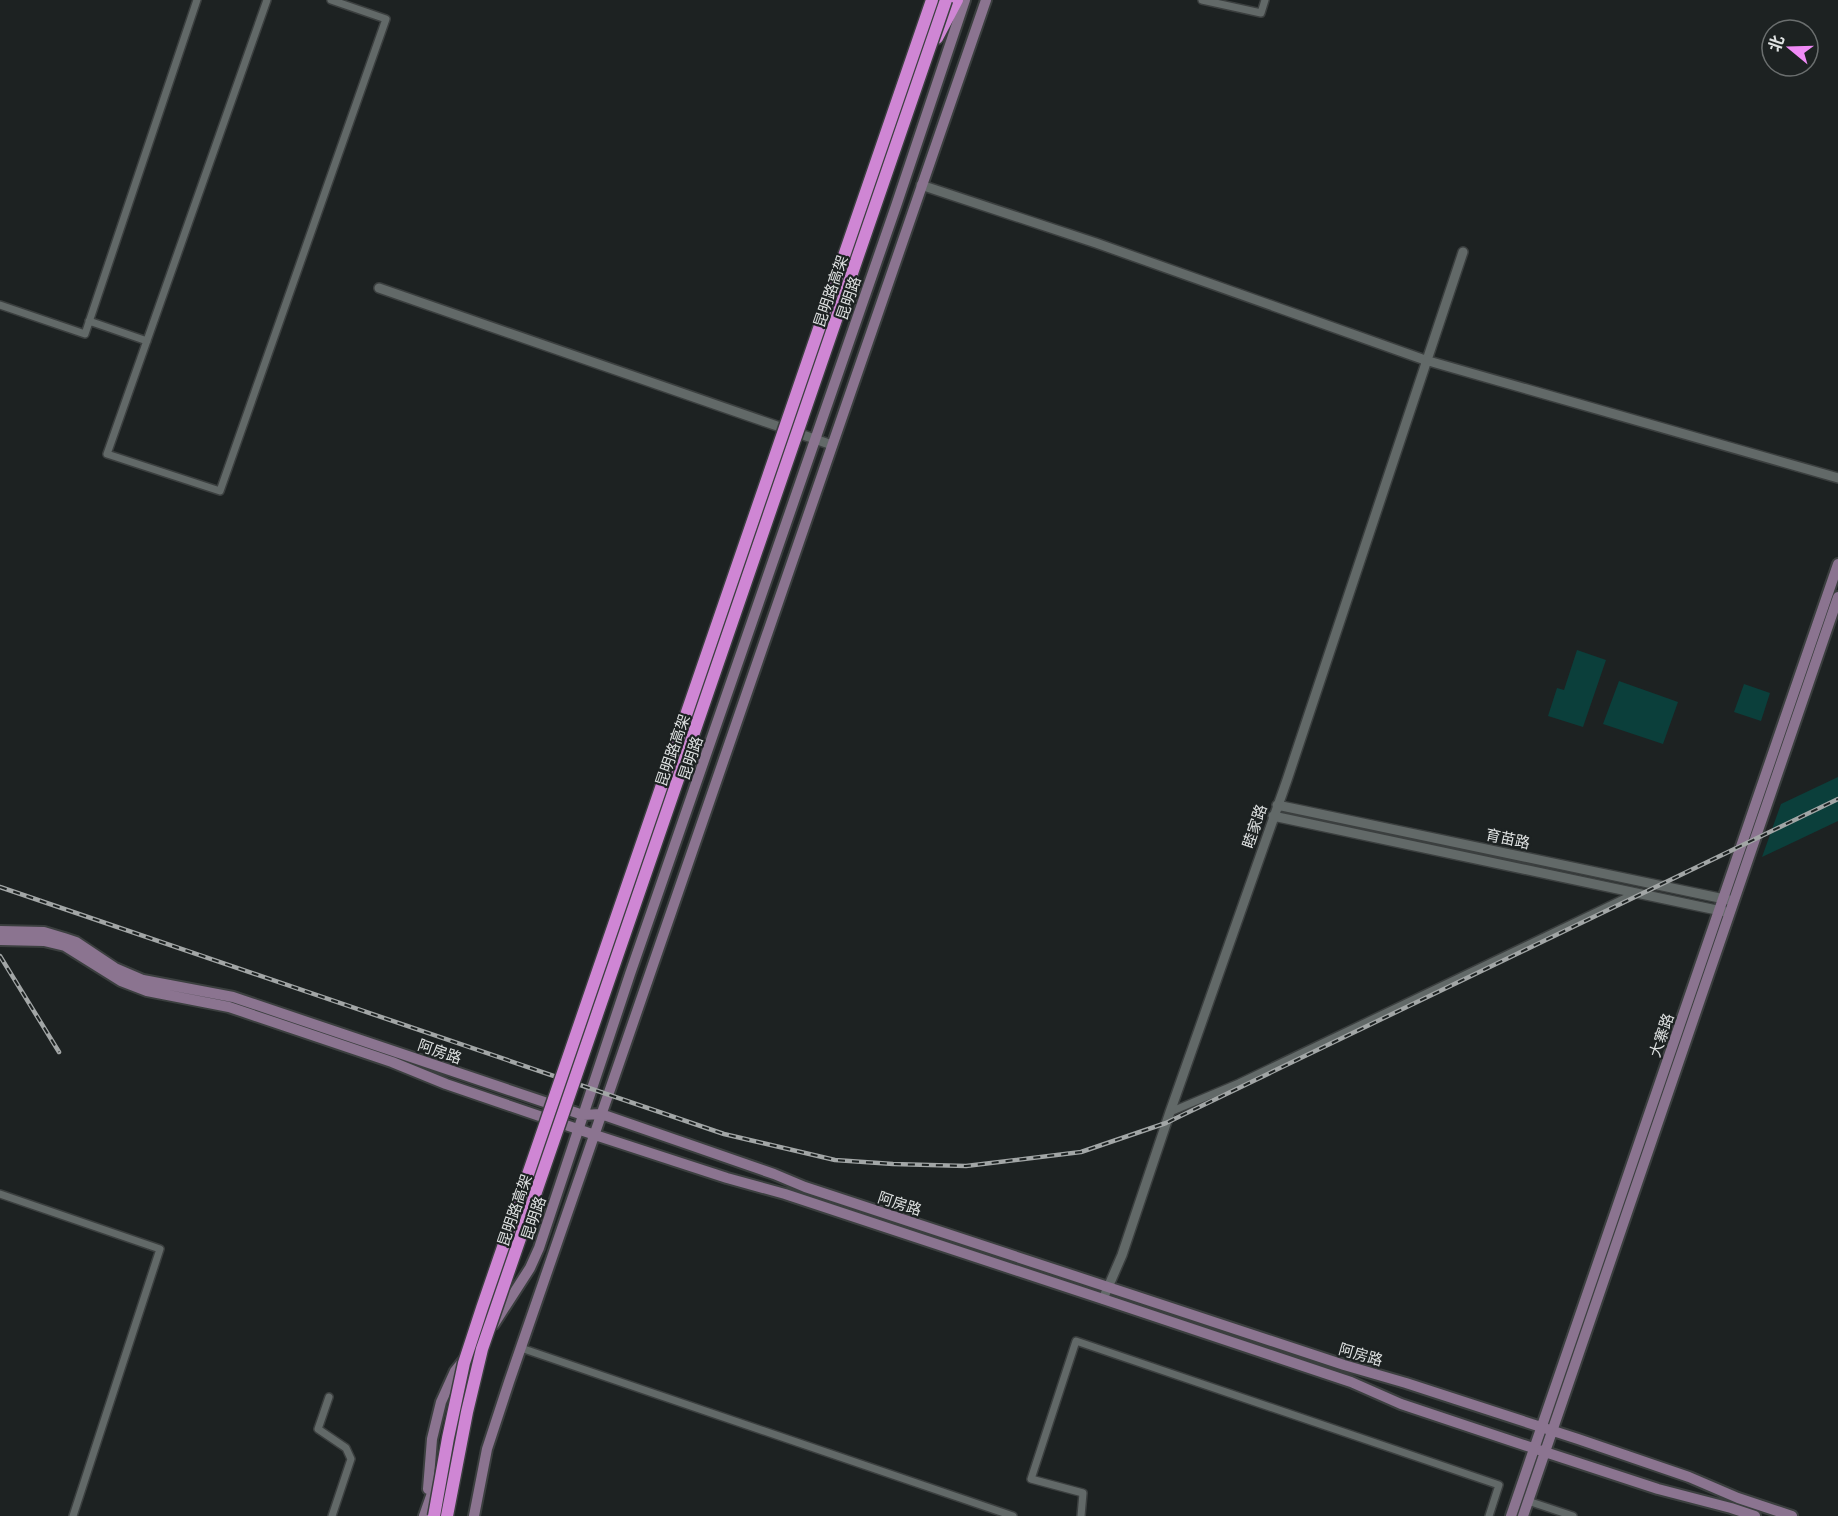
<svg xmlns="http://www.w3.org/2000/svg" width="1838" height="1516" viewBox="0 0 1838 1516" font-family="'Open Sans','Noto Sans SC',sans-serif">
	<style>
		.green { fill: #0b3f3b }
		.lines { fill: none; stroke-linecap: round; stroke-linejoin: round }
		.minor-casing { stroke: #3b3f3f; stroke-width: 10 }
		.tertiary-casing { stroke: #3b3f3f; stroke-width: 12 }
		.secondary-casing { stroke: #3b3f3f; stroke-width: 14 }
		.trunk-casing { stroke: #3b3f3f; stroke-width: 15 }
		.minor { stroke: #626968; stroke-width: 7 }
		.tertiary { stroke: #626968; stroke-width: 9 }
		.secondary { stroke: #8b7490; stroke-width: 10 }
		.trunk { stroke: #cf86d4; stroke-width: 12 }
		.rail-casing { stroke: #a2a6a6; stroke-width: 4.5 }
		.rail { stroke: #1d2222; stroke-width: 2; stroke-dasharray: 7; stroke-linecap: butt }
		.trunk-bridge-casing { stroke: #3b3f3f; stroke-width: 15; stroke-linecap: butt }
		.trunk-bridge { stroke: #cf86d4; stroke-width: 12 }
		.labels { text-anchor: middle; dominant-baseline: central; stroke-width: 4.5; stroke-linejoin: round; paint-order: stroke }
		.street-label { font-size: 15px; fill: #dfe2e2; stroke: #1d2222 }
	</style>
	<rect width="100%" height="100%" fill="#1d2222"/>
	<path class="green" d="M1577,650l29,10 -23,67 -35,-11 9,-28 7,2z
		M1619,681l59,21 -15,42 -60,-20z
		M1744,684l26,9 -9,28 -27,-9z
		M1838,777v44l-76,36 19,-53z"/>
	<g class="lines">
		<g class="minor-casing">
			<path id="minor" d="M267,0l-160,454 113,37 166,-472 -55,-19
				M1202,0l59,13 4,-13
				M0,305l85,29 112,-334
				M89,321l58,20
				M1170,1112l69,-29 397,-190
				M0,1194l160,55 -87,267
				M521,1348l492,168
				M329,1397l-11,32 28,19 5,11 -19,57
				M1528,1501l45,15
				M1081,1516l2,-23 -52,-14 45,-138 423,144 -10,31"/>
		</g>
		<g class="tertiary-casing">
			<path id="tertiary" d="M921,185l175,58 329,117 413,118
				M379,288l453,157
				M1277,805l452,95
				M1273,816l453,96
				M1103,1299l19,-44 48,-143 117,-332 176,-528"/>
		</g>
		<g class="secondary-casing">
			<path id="secondary" d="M0,931l44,1 20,6 12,4 39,26 28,12 90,17 350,118 18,-1 173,60 31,13 539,178 62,18 172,56 111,38 49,21 54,18
				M0,940l44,1 21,5 56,35 26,10 82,16 163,55 54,22 149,51 132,43 58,16 318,105 248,83 50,22 144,48 113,37 73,19 24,8
				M494,1324l36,-56 9,-20 91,-274 266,-768 69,-206
				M456,1424l11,-33
				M428,1489l4,-50 9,-37 14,-31 32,-40
				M424,1516l13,-37
				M474,1516l13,-67 22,-67 477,-1382
				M1511,1516l327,-952
				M1523,1516l315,-919"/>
		</g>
		<g class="trunk-casing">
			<path id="trunk" d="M937,38l20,-38"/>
		</g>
		<use href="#minor" class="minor"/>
		<use href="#tertiary" class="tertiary"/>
		<use href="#secondary" class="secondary"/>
		<use href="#trunk" class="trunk"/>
		<g class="rail-casing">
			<path id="rail" d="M0,887l724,247 111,26 58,4 73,2 115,-14 85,-29 672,-324
				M0,956l59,96"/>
		</g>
		<use href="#rail" class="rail"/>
		<g class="trunk-bridge-casing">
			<path id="trunk-bridge" d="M434,1516l14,-78 16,-75 18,-55 450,-1308
				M447,1516l20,-104 15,-63 464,-1349"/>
		</g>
		<use href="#trunk-bridge" class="trunk-bridge"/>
	</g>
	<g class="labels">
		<g class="street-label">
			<text transform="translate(830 291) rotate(-71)">昆明路高架</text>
			<text transform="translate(848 298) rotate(-71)">昆明路</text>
			<text transform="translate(672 750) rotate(-71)">昆明路高架</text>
			<text transform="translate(690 758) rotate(-71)">昆明路</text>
			<text transform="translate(1254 826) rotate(-71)">睦家路</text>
			<text transform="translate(1508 838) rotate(12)">育苗路</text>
			<text transform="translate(1661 1035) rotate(-71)">大寨路</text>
			<text transform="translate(440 1051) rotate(19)">阿房路</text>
			<text transform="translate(900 1203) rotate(18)">阿房路</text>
			<text transform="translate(514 1210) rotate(-71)">昆明路高架</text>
			<text transform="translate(533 1218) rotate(-71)">昆明路</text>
			<text transform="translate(1361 1354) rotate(16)">阿房路</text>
		</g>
	</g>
	<g transform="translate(1790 48) rotate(289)"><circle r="28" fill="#1d2222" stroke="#6b6f6f" stroke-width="1.5"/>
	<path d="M0-4.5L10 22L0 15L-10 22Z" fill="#f08bf6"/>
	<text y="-9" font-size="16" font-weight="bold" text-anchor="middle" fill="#dfe2e2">北</text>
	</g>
</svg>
